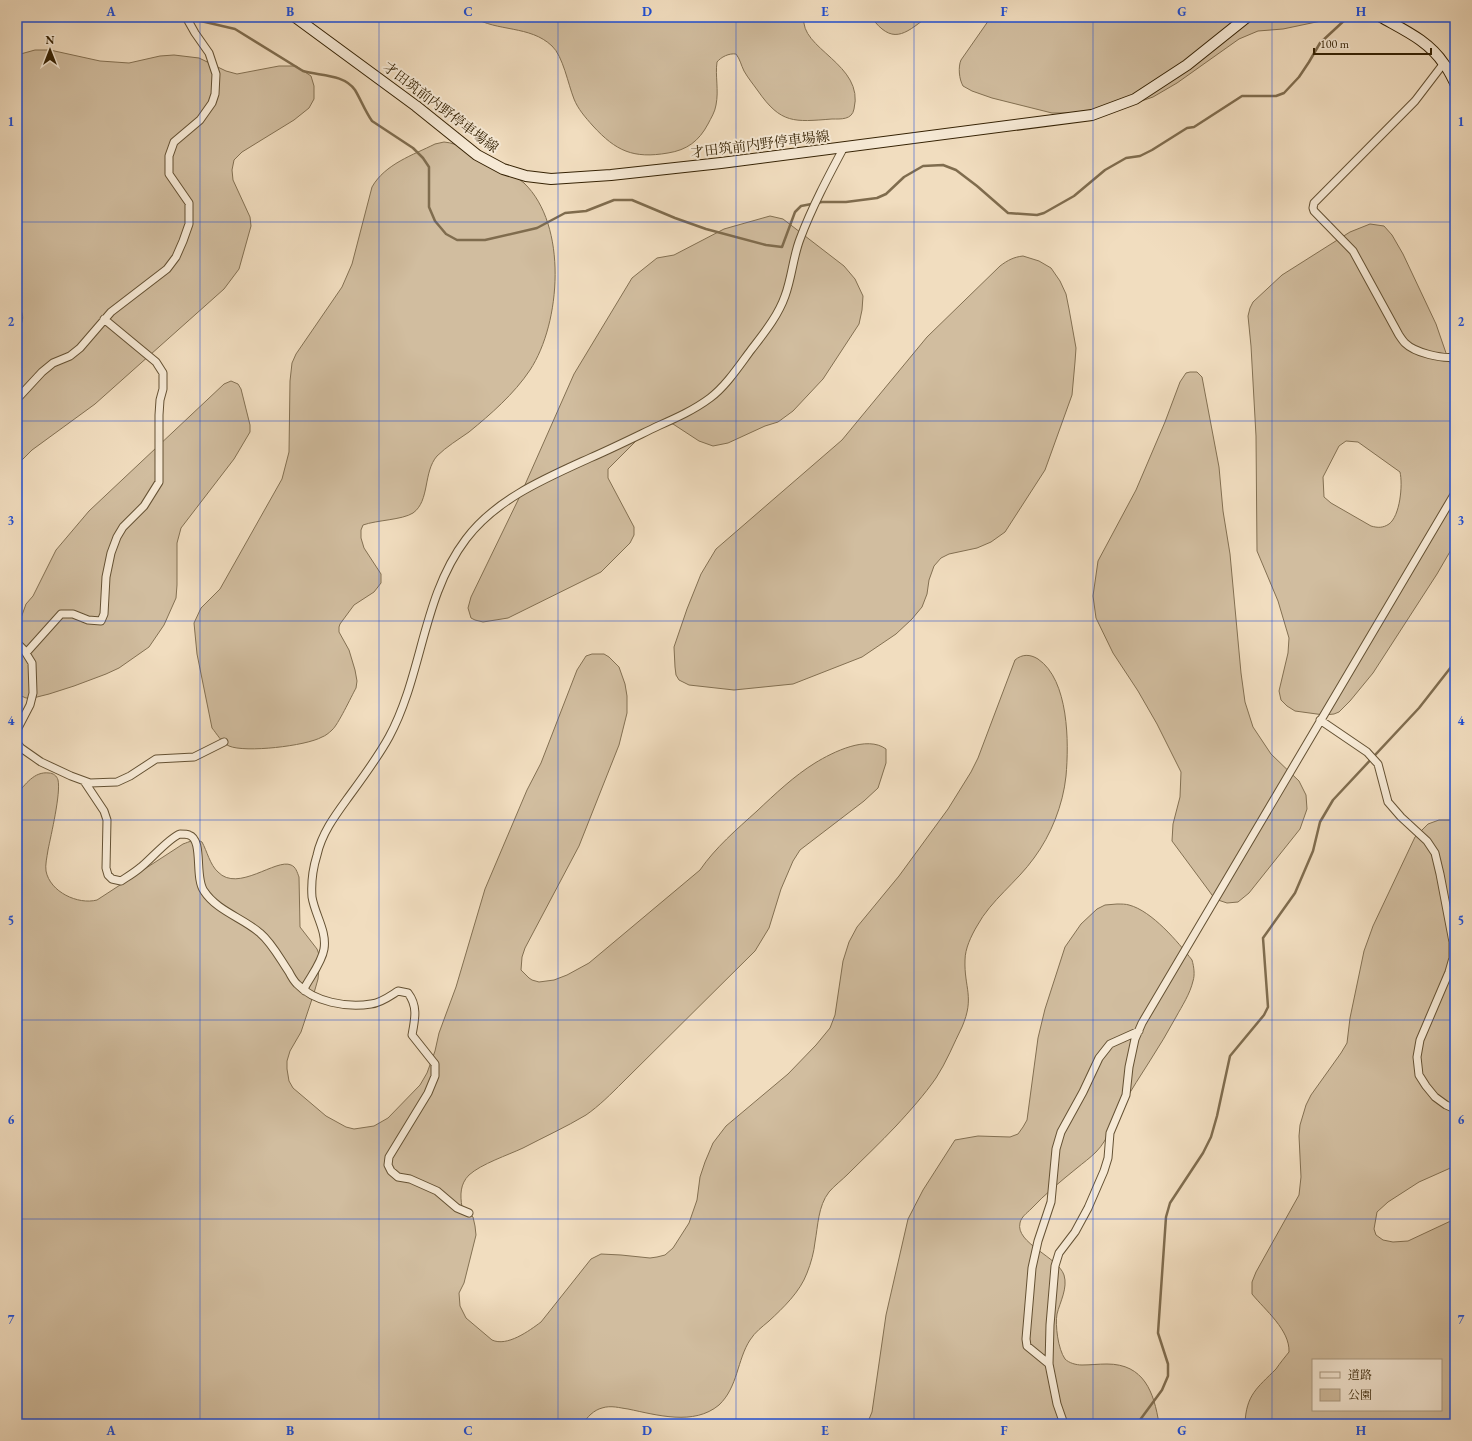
<svg xmlns="http://www.w3.org/2000/svg" width="1472" height="1441" viewBox="0 0 1472 1441" font-family="'EB Garamond','Noto Serif JP',serif">
	<style>
		.green { fill: #d1bd9f; stroke: #837052; fill-rule: evenodd }
		.lines { fill: none; stroke-linecap: round; stroke-linejoin: round }
		.stream { stroke: #7f6c4e; stroke-width: 2.5 }
		.street-casing { stroke: #645133; stroke-width: 9 }
		.secondary-casing { stroke: #352204; stroke-width: 12 }
		.street { stroke: #f6e9d5; stroke-width: 7 }
		.secondary { stroke: #f6e9d5; stroke-width: 10 }
		.grid { fill: none; stroke: #1d4ed8; stroke-width: 1; stroke-opacity: 0.55 }
		.labels { text-anchor: middle; dominant-baseline: central; stroke-width: 4; stroke-linejoin: round; paint-order: stroke }
		.street-label { font-size: 14px; fill: #352204; stroke: #f6e9d5 }
		.neatline { fill: none; stroke: #1d4ed8; stroke-width: 1.5 }
		.grid-label { font-size: 13px; text-anchor: middle; font-weight: bold; fill: #1d4ed8 }
	</style>
	<rect width="100%" height="100%" fill="#f1ddbf"/>
	<filter id="stains"><feTurbulence type="fractalNoise" baseFrequency=".005" numOctaves="4"/><feColorMatrix values="0 0 0 0 .2 0 0 0 0 .09 0 0 0 0 .02 0 0 0 .5 -.17"/></filter>
	<radialGradient id="worn" r=".72"><stop offset=".6" stop-color="#630" stop-opacity="0"/><stop offset="1" stop-color="#630" stop-opacity=".3"/></radialGradient>
	<path class="green" d="M473,17h331c-5,32 61,47 50,92 -2,11 -13,10 -22,10 -38,3 -51,5 -74,-28 -5,-7 -10,-13 -14,-20 -3,-6 -4,-12 -8,-17 -7,-1 -15,3 -19,8 -2,14 2,28 -1,43 -1,7 -5,13 -8,19 -9,17 -21,26 -40,29 -35,6 -52,-2 -75,-27 -8,-9 -15,-17 -19,-27 -6,-15 -11,-43 -22,-53 -22,-21 -55,-14 -79,-29z
		M871,17h56c-23,18 -35,28 -56,0z
		M991,17h349l-57,12 -25,2 -19,8 -62,44 -24,14 -23,8 -60,8h-18l-60,-15 -20,-7 -9,-5c-4,-7 -5,-19 -2,-26z
		M35,50h15l50,11 29,2 31,-7 14,-1 25,3 27,13 11,3 42,-8h17l15,10 3,10v13l-5,9 -15,12 -52,32 -8,8 -2,10 1,10 17,37 1,9 -12,43 -15,20 -129,115 -63,46 -15,15v-134c7,-9 8,-17 0,-26v-250z
		M444,142c15,1 30,12 43,20 12,6 26,12 37,21 44,42 37,140 6,187 -16,24 -39,44 -61,62 -10,7 -23,15 -32,24 -14,16 -7,45 -24,57 -11,7 -36,7 -50,12l-2,5v8l3,10 17,26v9l-7,9 -20,13 -14,19 -1,3v5l10,18 6,20 2,11 -1,7c-5,9 -18,37 -24,42 -3,3 -7,6 -10,7 -16,9 -77,16 -93,9 -8,-4 -12,-12 -17,-18l-15,-74 -3,-31 7,-15 19,-19 62,-110 7,-27 1,-71 2,-18 4,-9 46,-67 10,-23 20,-77c13,-23 41,-32 63,-43z
		M770,216l13,3 61,47 11,13 8,17 -1,14 -3,14 -36,55 -30,32 -15,11 -13,4 -37,17 -15,3 -14,-5 -26,-17 -10,-1 -20,11 -35,35v9l26,49v8l-4,8 -29,29 -93,46 -25,4 -8,-2 -4,-2 -3,-10 3,-11 49,-101 54,-122 58,-96 25,-20 17,-3 50,-26z
		M1370,224l14,2 8,9 11,19 33,70 10,29 6,15 3,3v172l-18,31 -64,99 -23,28 -11,11 -5,2 -10,1 -29,-4 -8,-5 -6,-6 -2,-9 9,-38 1,-15 -11,-37 -21,-50 -1,-115 -5,-90 -3,-30 2,-8 3,-6 29,-27 68,-43zM1346,441l12,1 42,30c3,13 0,44 -11,52 -6,4 -11,4 -18,2l-40,-23 -7,-6 -1,-20 16,-31z
		M1023,256l16,5 12,7 9,13 6,13 3,15 7,39 -1,14 -3,33 -27,75 -40,62 -14,10 -14,6 -28,6 -8,4 -7,8 -5,14 -2,14 -5,13 -10,12 -16,15 -34,23 -69,27 -59,6 -45,-5 -10,-5 -3,-5 -1,-8 -1,-20 13,-38 14,-35 15,-25 126,-109 85,-103 73,-71c8,-6 14,-9 23,-10z
		M1190,372h7l5,5 17,90 4,44 7,43 11,119 4,29 8,25 18,27 28,27 7,14 1,14 -7,20 -51,64 -11,9 -11,1 -12,-4 -43,-58 1,-17 7,-27 1,-25 -24,-48 -19,-33 -25,-38 -17,-35 -3,-22 5,-35 38,-71 29,-68 15,-40 6,-9z
		M231,381l7,3 3,5 9,36v7l-16,27 -53,69 -4,15v42l-1,13 -12,27 -15,22 -30,21 -13,6 -32,12 -25,8 -16,4h-7l-9,-4v-53l4,-23 5,-14 7,-8 23,-46 33,-39 135,-127z
		M592,654h12l5,3 10,10 6,17 2,12v17l-8,32 -40,101 -54,102 -3,9 -1,13 8,8 3,2 7,2 15,-2 13,-5 22,-12 111,-93c15,-22 37,-41 57,-59 18,-17 37,-35 58,-48 18,-11 52,-28 71,-14v14l-8,25 -14,13 -64,49 -7,11 -12,28 -12,39 -14,23 -132,131c-12,12 -24,24 -37,33 -20,12 -42,22 -63,33 -15,7 -42,16 -54,27 -9,9 -9,20 -7,32l11,10 2,9 1,9 -12,48 -5,10 1,13 6,12 26,22c15,7 37,-9 49,-18l50,-63 10,-5 20,1 29,3 7,-1 8,-2 8,-7 16,-25 8,-23 3,-23 5,-15 8,-19 13,-17 62,-52 28,-29 14,-17 5,-13 8,-54 6,-19 8,-15 42,-51 49,-67 23,-37 7,-14 37,-98c7,-6 15,-6 23,-1 31,21 31,84 28,117 -3,29 -15,59 -32,82 -17,24 -43,42 -57,68 -6,10 -12,23 -12,34 -1,28 10,37 -3,67 -8,16 -16,36 -26,51 -11,16 -27,34 -40,48 -16,17 -32,32 -48,48 -6,6 -14,12 -19,18 -11,14 -11,34 -14,50 -1,10 -4,21 -8,31 -7,19 -24,35 -38,48 -7,6 -14,11 -19,19 -13,20 -12,47 -31,65 -25,21 -62,10 -91,4 -8,-1 -17,-4 -26,-1 -8,2 -15,9 -19,16h-566v-630c8,-9 17,-23 32,-21 4,0 8,3 9,7 3,13 -7,55 -10,70 -1,7 -3,15 -2,21 4,21 32,34 51,29l86,-56c6,-2 13,-6 19,-2 5,9 8,23 16,30 20,21 58,-14 73,-7 5,2 6,7 8,12l1,50 17,22 3,8 -2,22 -4,14 -13,39 -11,19 -3,10v8l2,12 4,7 33,28 20,11 8,2 20,-3 14,-8 32,-33 7,-12 8,-22 4,-18 17,-46 29,-98 42,-99 14,-27 36,-93 9,-14z
		M1439,820h16v346l-36,16 -31,20 -11,10 -3,17 2,6 7,5 10,2 15,-1 47,-22v205h-210c1,-29 12,-36 31,-55 4,-6 9,-12 13,-17 1,-22 -24,-42 -37,-58v-12l4,-10 43,-77 2,-18 -2,-41 1,-11 6,-20 5,-10 30,-42 6,-10 3,-25 14,-67 9,-25 42,-89 13,-13zM1313,1360h128v50h-128z
		M1117,904c4,0 9,0 12,1 23,6 49,37 63,55 2,7 3,15 1,21 -3,13 -11,25 -17,36 -16,30 -36,58 -53,87 -9,15 -14,35 -27,48 -6,6 -13,11 -19,16 -16,13 -32,26 -46,41 -4,4 -10,8 -11,14 -5,20 38,34 44,52 4,13 -4,27 -7,39 -2,11 1,35 8,45 4,4 11,6 17,6 8,0 16,-1 25,-1 37,0 47,28 52,60h-292l5,-12 14,-97 22,-96 15,-29 32,-50 23,-4 32,1 8,-3 5,-7 4,-7 11,-82 7,-29 20,-62 16,-23 16,-15 8,-4z"/>
	<g class="lines">
		<path class="stream" d="M188,18l47,11 68,42c17,5 41,3 52,19 6,10 10,21 17,31l41,27 10,10 6,9v40l6,14 11,13 11,6h28l52,-12 28,-15 21,-2 28,-11h18l43,18 31,11 60,16 16,2 13,-35 6,-6 21,-4h24l31,-4 9,-4 18,-17 19,-11 20,-1 13,5 21,16 31,27 29,2 7,-2 30,-17 31,-26 21,-12 14,-2 12,-6 35,-22 7,-1 48,-31h34l8,-3 15,-16 10,-15 11,-19 28,-26
			M1137,1424l25,-34 6,-14v-12l-10,-31 8,-116 4,-14 33,-50 8,-16 6,-21 13,-60 34,-41 4,-8 -5,-69 32,-45 18,-42 7,-29 13,-22 86,-92 36,-46"/>
		<g class="street-casing">
			<path id="street" d="M1444,63l-29,38 -101,102 -1,5 1,3 39,40 46,84c2,3 4,6 6,8 10,10 37,16 50,14
				M17,399l25,-27 11,-9 17,-7 10,-8 31,-36 56,-43 9,-12 7,-16 6,-17v-21l-20,-29v-18l5,-14 26,-22 12,-17 3,-9 1,-20 -7,-21 -14,-20 -9,-16
				M17,643l7,7 8,13 1,30 -3,12 -13,25
				M26,653l35,-39h12l15,6 13,1 3,-7 2,-37 5,-24 6,-16 6,-10 21,-21 15,-24v-67l1,-15 3,-11v-16l-7,-11 -52,-43
				M1320,720l47,32 11,12 10,38 13,15 26,24 8,12 5,21 13,68v16l-4,14 -29,68 -3,17 2,18 7,11 9,11 11,8 9,4
				M17,743l4,5 20,14 30,14 19,7 27,-1 13,-6 26,-17 38,-2 30,-15
				M84,781l20,30 3,9 -1,48 2,7 4,4 9,2c6,-4 13,-8 20,-14 9,-7 29,-30 39,-33 2,0 7,0 9,1 15,5 5,42 15,56 13,20 39,27 56,42 12,10 20,26 29,39 2,4 5,9 8,12 17,18 50,24 74,20 10,-1 19,-8 27,-13l10,2c10,13 7,26 4,42l23,29v12l-7,17 -39,64 -1,8 3,6 7,6 12,2 27,12 20,17 12,5
				M305,991v-4c6,-11 17,-25 19,-38 3,-18 -9,-34 -12,-52 -1,-13 1,-29 5,-42 5,-23 20,-42 33,-60 14,-19 28,-38 39,-58 34,-63 33,-140 77,-198 30,-40 80,-61 124,-81 23,-10 45,-21 68,-32 18,-8 36,-16 52,-28 16,-12 29,-32 41,-48 13,-17 27,-34 34,-54 7,-19 8,-39 15,-57 12,-32 28,-62 44,-92
				M1049,1364l-22,-18 -1,-7 6,-71 6,-27 13,-39 5,-53 5,-17 22,-40 16,-34 11,-14 29,-13
				M1064,1424l-7,-20 -8,-40 1,-39 5,-59 4,-13 16,-21 13,-24 16,-37 4,-13 2,-25 16,-38 3,-28 6,-28 7,-16 313,-530"/>
		</g>
		<g class="secondary-casing">
			<path id="secondary" d="M295,17l121,89 61,49 26,14 23,7 25,3 60,-4 110,-12 371,-48 43,-16 52,-34 60,-48
				M1381,17c23,13 48,24 63,47 5,6 8,13 11,19"/>
		</g>
		<use href="#street" class="street"/>
		<use href="#secondary" class="secondary"/>
	</g>
	<path class="grid" d="M200,17v1407M379,17v1407M558,17v1407M736,17v1407M914,17v1407M1093,17v1407M1272,17v1407M17,222h1438M17,421h1438M17,621h1438M17,820h1438M17,1020h1438M17,1219h1438"/>
	<g class="labels">
		<g class="street-label">
			<text transform="translate(441 107) rotate(37)">才田筑前内野停車場線</text>
			<text transform="translate(760 144) rotate(-7)">才田筑前内野停車場線</text>
		</g>
	</g>
	<rect width="1472" height="1441" fill="none" stroke="#f1ddbf" stroke-width="44"/>
	<rect x="1312" y="1359" width="130" height="52" fill="#f6e9d5" stroke="#a99981"/>
	<rect x="1320" y="1372" width="20" height="6" fill="#f6e9d5" stroke="#a99981"/>
	<text x="1348" y="1379" font-size="12" fill="#352204">道路</text>
	<rect x="1320" y="1389" width="20" height="12" fill="#d1bd9f" stroke="#a99981"/>
	<text x="1348" y="1399" font-size="12" fill="#352204">公園</text>
	<g transform="translate(50 50)" stroke="#f6e9d5" stroke-width="3" paint-order="stroke">
	<path d="M0-3L7 15L0 10L-7 15Z" fill="#352204"/>
	<text y="-6" font-size="11" font-weight="bold" text-anchor="middle" fill="#352204">N</text>
	</g>
	<path d="M1314 48v6h117v-6" fill="none" stroke="#352204" stroke-width="2"/>
	<text x="1320" y="48" font-size="12" fill="#352204" stroke="#f6e9d5" stroke-width="3" paint-order="stroke">100 m</text>
	<rect x="22" y="22" width="1428" height="1397" class="neatline"/>
	<g class="grid-label">
		<text x="111" y="16">A</text>
		<text x="290" y="16">B</text>
		<text x="468" y="16">C</text>
		<text x="647" y="16">D</text>
		<text x="825" y="16">E</text>
		<text x="1004" y="16">F</text>
		<text x="1182" y="16">G</text>
		<text x="1361" y="16">H</text>
		<text x="11" y="126">1</text>
		<text x="1461" y="126">1</text>
		<text x="11" y="326">2</text>
		<text x="1461" y="326">2</text>
		<text x="11" y="525">3</text>
		<text x="1461" y="525">3</text>
		<text x="11" y="725">4</text>
		<text x="1461" y="725">4</text>
		<text x="11" y="925">5</text>
		<text x="1461" y="925">5</text>
		<text x="11" y="1124">6</text>
		<text x="1461" y="1124">6</text>
		<text x="11" y="1324">7</text>
		<text x="1461" y="1324">7</text>
		<text x="111" y="1435">A</text>
		<text x="290" y="1435">B</text>
		<text x="468" y="1435">C</text>
		<text x="647" y="1435">D</text>
		<text x="825" y="1435">E</text>
		<text x="1004" y="1435">F</text>
		<text x="1182" y="1435">G</text>
		<text x="1361" y="1435">H</text>
	</g>
	<rect width="100%" height="100%" filter="url(#stains)"/>
	<rect width="100%" height="100%" fill="url(#worn)"/>
</svg>
